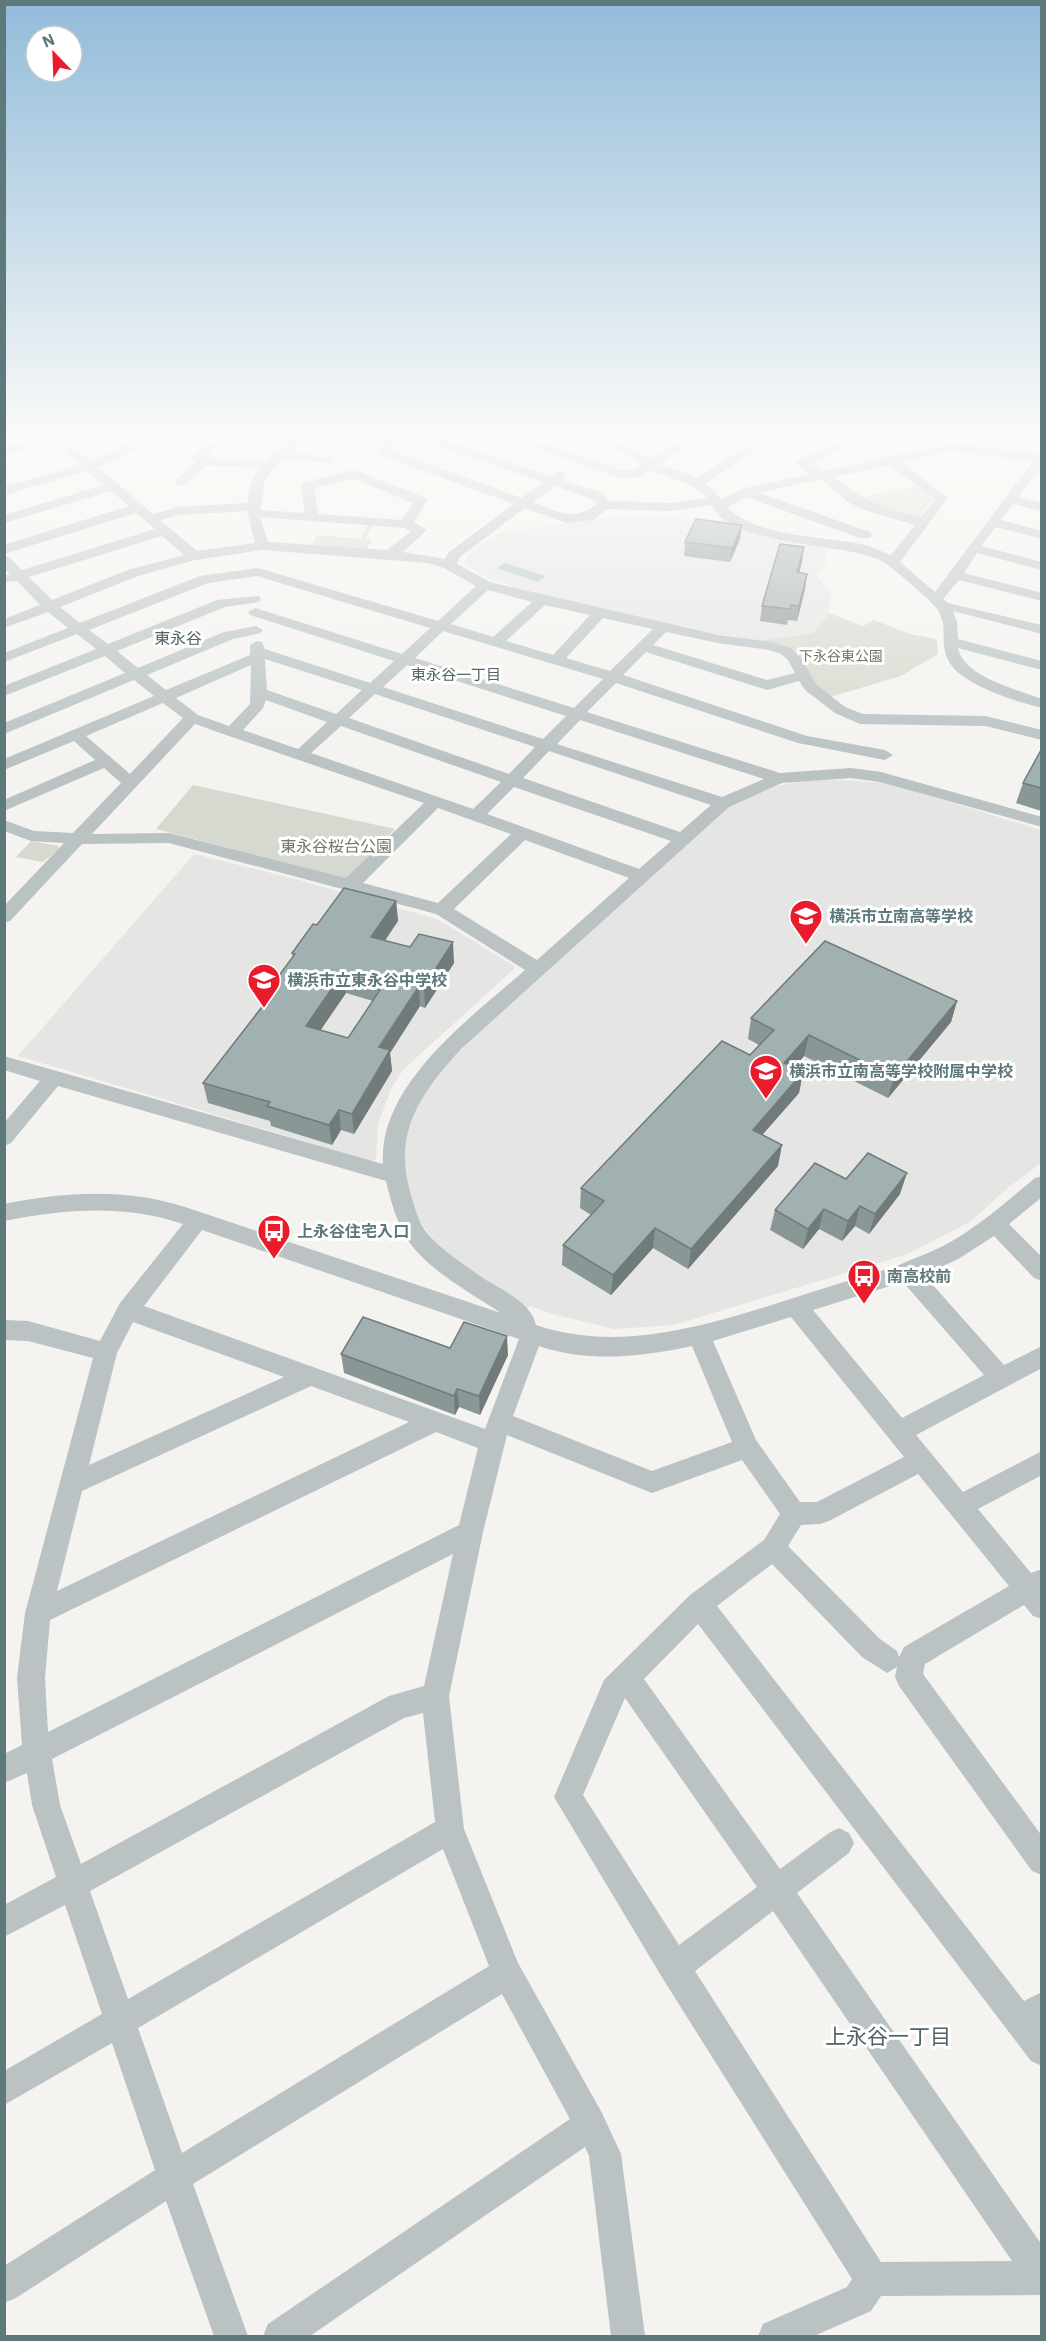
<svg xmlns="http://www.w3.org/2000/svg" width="1046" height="2341" viewBox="0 0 1046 2341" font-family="'IBM Plex Sans','Noto Sans JP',sans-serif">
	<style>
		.built { fill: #e5e5e4 }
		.green { fill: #d6d9cf }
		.water { fill: #b1c5c4 }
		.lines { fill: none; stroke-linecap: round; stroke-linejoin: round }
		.minor { fill: #bac2c3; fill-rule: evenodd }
		.wall { fill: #8a9797; fill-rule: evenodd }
		.shaded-wall { fill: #717b7b }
		.building { fill: #a1b0b0; stroke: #717b7b; stroke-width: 1.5; fill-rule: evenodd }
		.labels { text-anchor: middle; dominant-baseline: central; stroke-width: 6; stroke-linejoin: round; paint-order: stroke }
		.far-park-label { font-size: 14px; fill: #6e7961; stroke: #fff }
		.far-neighbourhood-label { font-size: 15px; fill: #506467; stroke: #fff }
		.far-quarter-label { font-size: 16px; fill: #506467; stroke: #fff }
		.park-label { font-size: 16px; fill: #6e7961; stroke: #fff }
		.poi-label { font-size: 16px; font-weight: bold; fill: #5e797c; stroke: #fff; text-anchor: start }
		.near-neighbourhood-label { font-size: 21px; fill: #506467; stroke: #fff }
	</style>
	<rect width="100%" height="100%" fill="#f4f3f0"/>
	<path class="built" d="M645,518l44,1 51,8 86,20v15l-4,8 -6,5 15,18 -2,20 -15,20 -56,8 -62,-10 -154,-35 -55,-18 -23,-14 6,-13 29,-18 92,-14z
		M822,779l66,4 153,47v333l-32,24 -38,34 -63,33 -234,71 -60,4 -62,-15 -22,-8 -4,3 -84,-57 -28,-39 -13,-49 15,-75 314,-285 50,-19z
		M194,854l105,26 138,39 76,46 2,3 -112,102 -12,19 -13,35 -2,35 -5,2 -353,-105z"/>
	<path class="green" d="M917,486l17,11 -15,21h-7l-53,-20z
		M368,525l5,1 -7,12 6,2 -7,11 -54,-5 7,-11 42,4z
		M829,613l34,13 11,-6 36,14 27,5 1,15 -37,22 -71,21 -14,-12 -18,-31 -9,-6 -31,-7 56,-8z
		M193,785l202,44 -46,50 -193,-50z
		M31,841l27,5 1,3 -16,13 -27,-5z"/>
	<path class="water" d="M505,563l41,13 -8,6 -41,-14z"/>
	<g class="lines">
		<path class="minor" d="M55,433h19l-10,5 27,23 42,-20 -15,-8h17l12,5v6l-49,23 55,47 25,-7 69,-4 4,-19 8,-16 -52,-3 -22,20 -5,1 -6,-4 22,-20 -5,-4 15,-15 4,-1 6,4 -10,10 10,3 49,2 21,-17 -30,-8 -2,-3h20l23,7 38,-6 65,3 6,4 -13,10 129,47 21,-16 -128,-43 -2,-3 2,-3h7l129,43 6,-4h8l2,3 -5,5 40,13 7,8 62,2 36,-5 -14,-12 -42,-16 -12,7 -18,1 -129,-45h18l112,37h10l9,-5 -20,-14 -44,-18c28,0 50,11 73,26l42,-26h15l-48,31 38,14 71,-45h14l-76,50 16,17 19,-11 70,-15 -16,-10 2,-3 59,-28h16l-61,31 13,7 129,-28 89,11v13l-24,30 24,6v8l-29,-7 -12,16 41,11v8l-46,-12 -15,19 61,16v8l-65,-17 -13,20 78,20v8l-83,-21 -16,19 5,4 94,22v9l-89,-23 4,11 1,17 84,22v9l-84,-22c6,29 58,41 84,51v9c-25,-6 -75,-22 -90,-42 -11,-15 -7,-26 -9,-43 -1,-4 -3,-9 -5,-13 -4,-7 -49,-46 -58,-50 -38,-18 -152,-14 -168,-55l-41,6 -63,-2 -15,11 -27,3 -41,-15 -65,49 -3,7 33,18 228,53 53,7 20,6 10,10 15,26 29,23 18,7 122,2 57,14v10l-57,-14 -125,-2 -25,-11 -30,-23 -6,-9 -32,9 -121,-38 -23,23 184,61 78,14 8,5 -8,5 -87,-17 -182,-60 -29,29 193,61 71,-5 30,4 161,45v10l-162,-45 -29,-4 -69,5 -53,24 -268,242c-41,45 -69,84 -50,146 4,13 7,27 16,38 14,17 35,30 53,43 19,13 51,25 56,49 89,30 181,-3 267,-30 32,-11 64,-19 96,-30 15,-7 31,-12 46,-20 33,-18 61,-43 90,-67l7,-2v21l-33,27 33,33v24l-8,-3 -40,-42 -34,22 -36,17 80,90 38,-19v22l-126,67 47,57 79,-41v24l-64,34 53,64 11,-4v50l-9,-3 -9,-11 -99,59 -2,10 119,162v39l-10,-4 -133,-185 -4,-9 2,-10 -10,6 -25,-16 -90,-93 -55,42 307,395 18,-9v74l-11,-5 -333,-437 -54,55 136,190 49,-36 10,-5 10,5 5,10 -5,10 -52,40 245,352v50l-161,1 -10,15 -57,25h-56l5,-12 84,-37 5,-8 -189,-300 -109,-182 50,-117 86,-85 74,-55 16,-26 -38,-54 -90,33 -145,-58 -24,97 -34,164 15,133 54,134 84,150 19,41 24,182h-34l-22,-180 -4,-9 -275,189h-47l5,-12 302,-205 -68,-125 -309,190 55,152h-34l-48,-135 -150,97 -12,5v-37l151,-96 -43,-127 -108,62v-34l98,-57 -37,-109 -61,32v-32l52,-28 -24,-72 -5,-32 -23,10v-29l18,-9 -5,-67 8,-65 68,-255 -65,-17 -24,-1v-20l24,1 72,20 20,-38 63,-79c-59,-20 -119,-15 -179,-3v-17c61,-12 121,-16 181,3l316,106c-30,-20 -70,-41 -92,-71 -12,-18 -18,-40 -23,-61l-328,-95 -47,57 -7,3v-23l36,-42 -36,-11v-14l379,108c-5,-80 89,-147 142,-194l-89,-56 -267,-71 -87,1 -72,77 -6,2v-17l60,-63 -33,-2 -27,-10v-11l30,11 39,2 48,-50 -17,-15 -100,43v-11l91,-40 -21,-19 -70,29v-11l150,-63 -20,-16 -130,54v-11l121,-50 -20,-17 -101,40v-10l92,-37 -19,-15 -73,28v-9l64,-25 -20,-16 -44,16v-9l36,-14 -23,-24 -13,1v-6l6,-2 -6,-6v-12l5,1 13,13 133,-41 -19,-16 -132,41v-9l125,-39 -18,-15 -107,32v-8l100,-30 -17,-14 -83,24v-8l77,-22 -28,-24 -49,15v-8zM319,442l67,3 -9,7 2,3 135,49 -65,48 -4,7 -42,-7 24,-22 -13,-8 13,-21 -1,-3 -69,-27 -4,-1 -51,13 -1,3 4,27 -45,-3 5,-30 17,-22 48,5 2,-3 -2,-3 -39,-5 16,-8zM953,451l80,10 -98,131 -35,-30 48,-64 -47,-36zM889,465l46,34 -15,19c-39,-12 -54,-15 -86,-41zM352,478l61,25 -11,17 -84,-6 -4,-26zM821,479l27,23 16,8 51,15 -24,30c-10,-4 -20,-9 -30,-11 -35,-7 -110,-8 -133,-37l18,-10 114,41h10l2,-3 -2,-3 -111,-39zM555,486l37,13 5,5c-24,18 -38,8 -64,-2zM247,511l8,32 -58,8 -37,-31 19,-5zM260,517l144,11 7,3 -24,19 -119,-8zM162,536l22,19 -56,15 -76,30 -23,-23zM263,550l165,13 16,5 32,18 -38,35 -180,-53 -58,8 -120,47 -20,-16 78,-31 57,-16zM257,576l173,52 -28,26 -147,-46 -7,4 2,3 144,46 -24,22 -105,-34 -3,-7 -5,-1 -7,4v10l-84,35 -19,-15 86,-36 28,-6 2,-3 -7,-4 -32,6 -86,36 -21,-17 108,-44 34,-5 2,-3 -2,-3 -42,4 -109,44 -19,-14 119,-47zM488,590l44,12 -39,35 -42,-13zM545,605l45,10 -37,40 -47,-14zM603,618l50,11 -43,42 -44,-13zM443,631l160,48 -29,29 -159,-50zM666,632l52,11 51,7 12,4 7,6 7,13 -28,7 -114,-35zM265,659l97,31 -26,24 -69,-24zM251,665l-1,39 -21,22 -31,-11 -22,-17zM407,665l159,51 -23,23 -160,-52zM375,694l160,53 -26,27 -160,-56zM266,700l61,22 -29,27 -55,-19 20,-22zM163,703l20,15 -53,56 -44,-38zM580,720l184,59 -42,18 -165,-53zM195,724l31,11 198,68 -78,75 -177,-45 -77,1zM341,726l160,56 -28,27 -162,-56zM549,751l162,54 -31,27 -157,-54zM514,787l157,54 -32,28 -152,-55zM438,808l73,26 -73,69 -75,-20zM525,840l104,38 -92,82 -83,-51zM202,1230l317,109 -34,90 -341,-123zM903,1282l81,93 -82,43 -89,-108zM791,1317l113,140 -87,45h-17l-44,-62 -43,-99zM133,1322l151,55 -195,88 28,-112zM539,1346c50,17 102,11 153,0l40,96 -80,29 -139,-55zM311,1386l98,36 -352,169 25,-100zM436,1432l42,16 -19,77 -411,207 -3,-54 5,-58zM918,1474l91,112 -105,61 -5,10 -2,-6 -17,-12 -92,-93 13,-21 19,-1 9,-3zM453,1554l-29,132 -35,10 -308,168 -21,-59 -8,-46zM625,1698l132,189 -78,58 -96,-150zM423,1713l12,109 -307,177 -38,-108 314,-173zM443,1849l46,117 -307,187 -44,-125zM773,1911l239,350 -131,1 -186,-291z
			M185,433h14l-20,15h-8l-2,-3z"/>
	</g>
	<path class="wall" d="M742,525l-2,14 -10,23 -46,-6 1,-14z
		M802,562l-3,11 8,1 -2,15 -8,32 -9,-1 -1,5 -27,-4 2,-15z
		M1041,750v61l-25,-8 7,-20z
		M396,901l2,20 -13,20 69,22 -29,45 -5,-2 -30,47 2,18 -38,63 -13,-4 -9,15 -61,-19 -1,-5 -62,-18 -5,-20 62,-81 -1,-6 29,-38 -1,-5zM346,993l27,8 -25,37 -28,-7z
		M957,1001l-6,21 -63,76 -84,-42 -10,12 9,4 -4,21 -37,42 16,31 -90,103 -35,-21 -42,47 -49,-30 1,-20 28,-30 -11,-7 1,-20 169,-133 9,-10 -11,-6 3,-21z
		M846,1179l54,15 -31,40 -14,-8 -13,15 -23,-12 -16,20 -33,-19 5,-20z
		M450,1348l58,7 -28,60 -21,-8 -4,8 -111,-42 -3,-19z"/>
	<path class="shaded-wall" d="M742,525l-2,14 -10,23 2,-14z
		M804,547l-2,15 -8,26 3,-16z
		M807,574l-2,15 -8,32 2,-15z
		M396,901l2,20 -25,36 -2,-20z
		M453,942l1,21 -29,45 -1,-21z
		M343,972l3,21 -37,54 -3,-21z
		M419,986l1,20 -30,47 2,18 -38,63 -2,-20 27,-67z
		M957,1001l-6,21 -63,76 6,-21z
		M809,1035l-5,21 -24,27 4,-20z
		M803,1072l-4,21 -50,57 4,-20z
		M339,1110l2,20 -9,15 -3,-20z
		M782,1145l-4,21 -90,103 3,-20z
		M907,1173l-7,21 -31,40 6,-20z
		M860,1206l-5,20 -13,15 6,-20z
		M824,1209l-5,20 -16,20 5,-20z
		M655,1228l-2,20 -42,47 2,-20z
		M507,1336l1,19 -28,60 -1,-19z
		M457,1389l2,18 -4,8 -1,-19z"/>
	<path class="building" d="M696,519l46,6 -10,23 -47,-6z
		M780,544l24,3 -7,25 10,2 -8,32 -8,-1 -1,4 -28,-3z
		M1041,750v38l-18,-5z
		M344,888l52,13 -25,36 39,10 9,-13 34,8 -29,45 -5,-1 -40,61 11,3 -38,64 -13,-4 -10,15 -62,-19 3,-4 -67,-19 66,-85 -5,-2 31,-42 -3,-1 21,-29 4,1zM343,972l41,12 -36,54 -42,-12z
		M825,941l132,60 -63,76 -85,-42 -25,28 19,9 -50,58 29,15 -91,104 -36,-21 -42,47 -50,-30 41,-44 -23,-13 141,-147 28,14 24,-25 -23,-12z
		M868,1153l39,20 -32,41 -15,-8 -12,15 -24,-12 -16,20 -33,-19 40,-47 31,16z
		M363,1317l87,31 14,-26 43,14 -28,60 -22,-7 -3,7 -113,-42z"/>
	<linearGradient id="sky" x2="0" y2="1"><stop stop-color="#92bbda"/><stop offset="0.57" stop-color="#fafaf8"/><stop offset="1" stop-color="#fafaf8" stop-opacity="0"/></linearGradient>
	<rect width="1046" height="761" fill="url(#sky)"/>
	<defs>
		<g id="school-pin" transform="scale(1.725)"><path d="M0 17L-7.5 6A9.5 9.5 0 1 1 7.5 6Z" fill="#ea1b2b" stroke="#fff"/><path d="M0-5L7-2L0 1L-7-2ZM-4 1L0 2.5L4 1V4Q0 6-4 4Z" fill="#fff"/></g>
		<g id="bus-pin" transform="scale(1.725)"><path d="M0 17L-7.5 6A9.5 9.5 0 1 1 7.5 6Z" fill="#ea1b2b" stroke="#fff"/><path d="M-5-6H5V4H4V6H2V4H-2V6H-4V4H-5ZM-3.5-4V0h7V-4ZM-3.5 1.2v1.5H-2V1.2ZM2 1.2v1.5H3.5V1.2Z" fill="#fff"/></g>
	</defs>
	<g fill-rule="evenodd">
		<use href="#school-pin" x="806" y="916"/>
		<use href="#school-pin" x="264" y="980"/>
		<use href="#school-pin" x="766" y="1071"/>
		<use href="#bus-pin" x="274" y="1231"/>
		<use href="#bus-pin" x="864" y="1276"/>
	</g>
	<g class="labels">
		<g class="far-park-label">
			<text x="841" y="656">下永谷東公園</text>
		</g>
		<g class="far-neighbourhood-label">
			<text x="456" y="674">東永谷一丁目</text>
		</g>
		<g class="far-quarter-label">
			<text x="178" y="638">東永谷</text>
		</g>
		<g class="park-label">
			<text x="336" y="846">東永谷桜台公園</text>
		</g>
		<g class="poi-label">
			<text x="829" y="916">横浜市立南高等学校</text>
			<text x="287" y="980">横浜市立東永谷中学校</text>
			<text x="789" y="1071">横浜市立南高等学校附属中学校</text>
			<text x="297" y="1231">上永谷住宅入口</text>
			<text x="887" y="1276">南高校前</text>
		</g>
		<g class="near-neighbourhood-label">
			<text x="888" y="2036">上永谷一丁目</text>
		</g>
	</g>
	<rect width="1046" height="2341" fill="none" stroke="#5e797c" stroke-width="12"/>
	<g transform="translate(54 54) rotate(337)"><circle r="28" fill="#ffffff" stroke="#bfc9cb" stroke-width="1.5"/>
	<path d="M0-4.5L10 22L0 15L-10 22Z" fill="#ea1b2b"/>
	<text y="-9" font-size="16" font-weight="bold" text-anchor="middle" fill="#5e797c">N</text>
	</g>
</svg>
